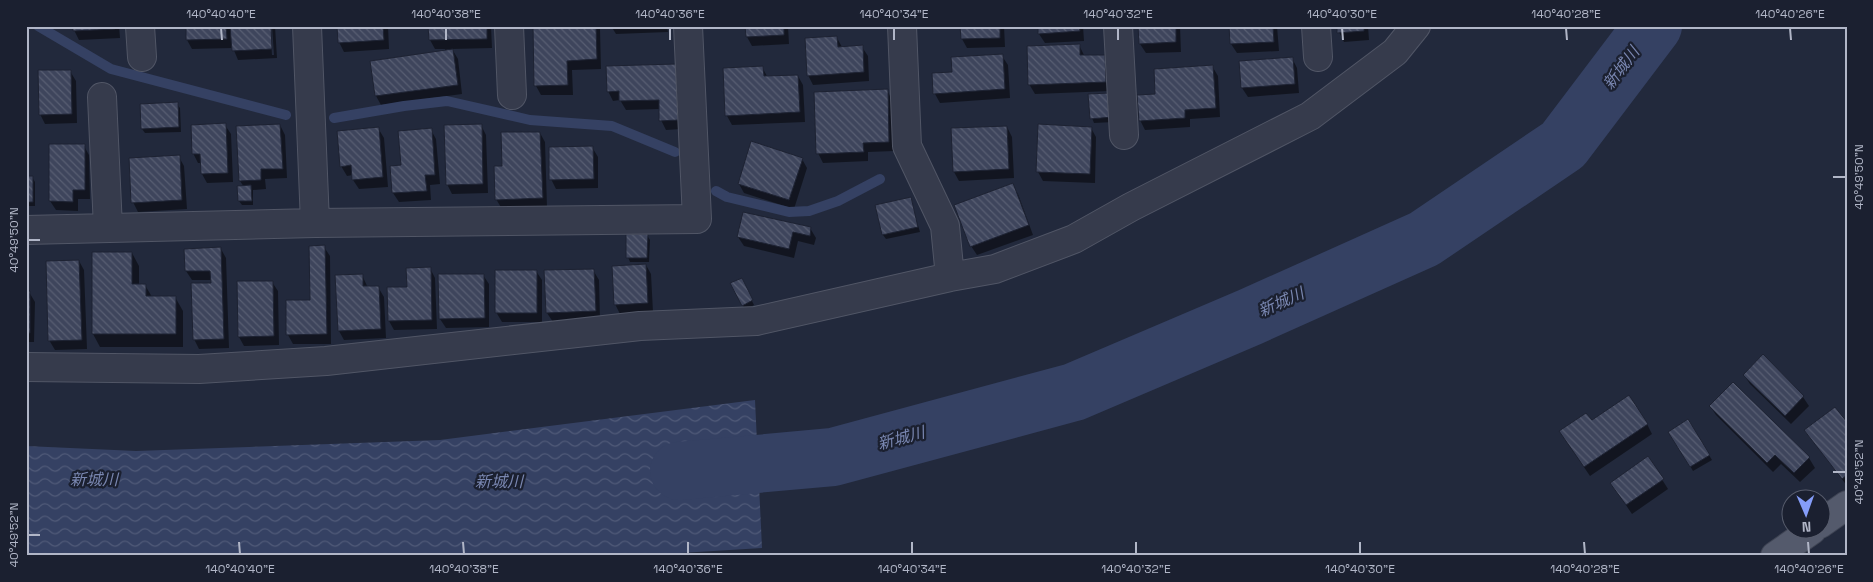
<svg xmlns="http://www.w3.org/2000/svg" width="1873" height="582" viewBox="0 0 1873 582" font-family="'Space Grotesk','Noto Sans JP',sans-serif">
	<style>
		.water { fill: url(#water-waves) }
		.shadow { fill: #0007 }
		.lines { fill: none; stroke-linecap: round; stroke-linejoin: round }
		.stream { stroke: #354163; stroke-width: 10 }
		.river { stroke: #354163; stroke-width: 58 }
		.building { fill: url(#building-back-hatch); stroke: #1d2232 }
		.minor-casing { stroke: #515666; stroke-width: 30 }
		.major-casing { stroke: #3f4454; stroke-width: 30 }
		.minor { stroke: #363b4c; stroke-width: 28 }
		.major { stroke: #545a6c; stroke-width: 28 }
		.ticks { fill: none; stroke: #b1b6c7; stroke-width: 2 }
		.labels { text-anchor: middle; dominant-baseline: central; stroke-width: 4.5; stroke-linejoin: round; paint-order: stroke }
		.water-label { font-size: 16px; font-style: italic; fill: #7986b0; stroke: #1b2030 }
		.neatline { fill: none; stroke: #b1b6c7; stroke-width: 2 }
		.ticks-label { font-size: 12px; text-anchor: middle; fill: #b1b6c7 }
	</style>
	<defs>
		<pattern id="water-waves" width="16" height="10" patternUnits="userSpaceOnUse" patternTransform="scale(1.25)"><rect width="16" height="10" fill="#354163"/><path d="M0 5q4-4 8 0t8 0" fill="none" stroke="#505a78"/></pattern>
		<pattern id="building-back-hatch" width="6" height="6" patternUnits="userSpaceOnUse" patternTransform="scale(1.25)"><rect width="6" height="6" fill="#3e455c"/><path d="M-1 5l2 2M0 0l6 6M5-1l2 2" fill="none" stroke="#585e72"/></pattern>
	</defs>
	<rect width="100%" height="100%" fill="#22293c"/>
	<path class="water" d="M755,400l7,148 -130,8h-606v-110l110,5 304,-11z"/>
	<path class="shadow" d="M74,26h45l1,12 -41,2 -5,-10z
		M161,26h22l-21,2z
		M187,26h83l2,29h2l-2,-29h3l2,32 -39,2 -5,-12 -41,1 -5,-9z
		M338,26h50l1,23 -45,3 -5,-10z
		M430,26h61l1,22 -40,1 6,10 4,35 -81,11 -5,-9 -5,-34 74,-11v-2h-10l-5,-9z
		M534,26h64l2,3 1,40 -29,1 1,25h-32l-5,-9z
		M611,26h56l1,6 -52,2z
		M746,26h42l1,18 -37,2 -5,-9z
		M824,26h62l-60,3z
		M962,26h42l1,21 -38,1 -5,-9z
		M1039,26h44l1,15 -39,2 -6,-9z
		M1140,26h40l1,26 -35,1 -6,-9z
		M1230,26h47l2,25 -42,2 -6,-9z
		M1338,26h30l1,14 -25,2 -5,-10z
		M837,38l5,9h20l6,9 1,25 -56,4 -5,-10z
		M1079,45l6,12 20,-1 5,10 1,25 -76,3 -6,-10z
		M1002,56l6,9 2,33 -70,5 -5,-9 18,-21z
		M1292,58l5,10 2,25 -51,4 -6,-9z
		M675,65l6,9 1,55 -16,1 -5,-10 -1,-11 -34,1 -6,-10 -7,1 -5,-10z
		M1212,66l6,10 2,41 -30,2v8l-45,3 -5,-10 17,-25z
		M762,67l6,11 30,-2 5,9 2,37 -73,3 -5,-9z
		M70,71l6,10 1,42 -32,1 -5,-10z
		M887,90l5,10 2,51 -26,1v9l-45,2 -5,-10z
		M1090,96l24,26 -20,1 -2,-5z
		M177,104l3,4 1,24 -36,1 -3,-4z
		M225,125l6,9 2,48 -26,1 -5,-9 -1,-11h-3l-5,-10z
		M280,125l5,10 2,43 -22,1 1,10 -13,1v15h-11l-3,-4 5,-14 -4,-6 -2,-54z
		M481,125l5,10 2,58 -36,1 -5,-10z
		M1007,127l5,10 2,41 -55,3 -5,-9z
		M378,128l6,10 4,49 -29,2 -6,-9v-5l-6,1 -6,-10z
		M1091,128l5,9 -1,46 -52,-2 -5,-9z
		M431,130l5,9 4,45 -10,1 1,15 -32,2 -6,-9 9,-27z
		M540,133l5,9 2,65 -45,2 -6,-10 7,-32z
		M84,146l5,9 1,44h-12v12l-22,-1 -6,-9z
		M592,147l6,10v31l-42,1 -5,-10z
		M179,157l5,9 3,43 -49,3 -5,-10z
		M802,159l5,9 -13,41 -50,-16 -5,-9z
		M26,177h6l3,5v24h-9z
		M1012,185l6,9 15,41 -56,20 -6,-9z
		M910,199l10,33 -34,7 -3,-4 -6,-29z
		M810,228l6,10 -2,7 -16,-4 -4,17 -50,-12 -6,-9z
		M647,235l3,5 -1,22h-19l-2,-5z
		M324,247l6,9 1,88h-38l-5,-9 -1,-33 24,-1z
		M221,249l5,9 3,90 -30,1 -5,-10 18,-54v-5h-20l-6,-9z
		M132,253l7,13v19h6l7,12h23l8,14v36h-83l-7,-13z
		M79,261l5,9 3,79 -32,1 -6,-10z
		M646,265l5,9 2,38 -33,2 -5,-10z
		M430,268l5,10 2,51 -43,1 -5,-9 19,-33z
		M593,270l6,10 1,40 -47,2 -6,-9z
		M536,271l6,9v42h-40l-6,-10z
		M362,275l6,13 10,-1 6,10 2,41 -42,2 -5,-9z
		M483,275l6,9v43l-43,1 -6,-9z
		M741,279l13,26 -9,5 -13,-26z
		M272,282l6,9 1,54 -35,1 -5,-9z
		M26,292h3l6,10 -1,40h-8z
		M1763,356l40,41 6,9 -18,18 -41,-40 -6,-9z
		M1733,383l76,75 6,10 -15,14 -19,-18 -8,8 -57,-57 -6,-9z
		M1688,421l24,39 -19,11 -23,-39z
		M1592,422l55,2 5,10 -62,42 -24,-35z
		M1847,424v62l-41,-56z
		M1648,457l20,32 -36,25 -15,-22z"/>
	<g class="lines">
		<path class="stream" d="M38,26l73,43 175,46
			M334,118l70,-12 43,-5 83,19 82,6 63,26
			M716,191l11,6 62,15 20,-1 29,-10 42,-22"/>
		<path class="river" d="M679,471l154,-14 241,-65 176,-75 174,-78 139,-94 90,-119"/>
	</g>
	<path class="building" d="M72,26h43v3l-42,2z
		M186,26h40l1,13 -41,1z
		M230,26h41l1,23 -40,2z
		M337,26h46l1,14 -46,3z
		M428,26h59v13l-58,1z
		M533,26h63l1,33 -30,2 1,24 -34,1z
		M745,26h39v9l-38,2z
		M960,26h40v12l-39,1z
		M1038,26h41l1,5 -42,3z
		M1138,26h38v16l-37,2z
		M1229,26h44l1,16 -44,2z
		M1337,26h27v5l-27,2z
		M837,36l1,11 25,-2 1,27 -57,4 -2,-38z
		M1080,44v11h25l1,27 -78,3 -1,-39z
		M453,49l5,36 -83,11 -5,-35z
		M1003,54l2,35 -72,5 -1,-21 20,-1 -1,-15z
		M1293,57l2,27 -54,4 -2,-27z
		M676,64l2,56 -19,1v-21l-40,1v-10l-12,1 -1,-26z
		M1213,65l3,43 -31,2v8l-46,3 -2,-26 18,-1 -1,-25z
		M763,66l1,10 34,-1 2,37 -75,4 -2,-48z
		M38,70h33l1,44 -33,1z
		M888,89l1,53 -26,1 1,9 -48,2 -2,-62z
		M1110,93l2,24 -22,2 -2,-25z
		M178,102l1,25 -38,2 -1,-25z
		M226,123l2,50 -27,1 -1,-20h-8l-1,-29z
		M280,124l3,45h-22v11l-22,1 -3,-55z
		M482,124l1,60 -37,1 -2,-60z
		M1038,124l54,3 -2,47 -54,-2z
		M1007,126l2,43 -56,3 -2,-44z
		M379,127l4,50 -31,3 -1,-15 -11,2 -3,-36z
		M432,128l3,47h-10l2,16 -35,2 -2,-27 11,-1 -3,-34z
		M501,132h39l3,66 -48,2 -1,-34h8z
		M751,141l52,17 -14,42 -51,-16z
		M49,144h36v46h-12v12l-24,-1z
		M593,146l1,33 -45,1v-33z
		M180,155l2,45 -51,3 -2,-45z
		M26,176h7v26h-7z
		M1013,183l16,42 -59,22 -16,-42z
		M251,185l1,16h-14l-1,-15z
		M911,197l7,30 -36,8 -7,-30z
		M743,212l68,15 -1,9 -17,-4 -4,17 -52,-12z
		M626,234h22l-1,24h-21z
		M325,245l2,89 -41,1v-35h24l-1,-54z
		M221,247l3,92 -31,1 -2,-57h20l-1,-12h-25l-1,-22z
		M92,252h40v32h14v12h30v38h-84z
		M79,260l3,80 -34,1 -2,-80z
		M646,264l2,39 -34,2 -2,-39z
		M431,267l1,53 -44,1 -1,-34h20l-1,-19z
		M594,269l2,42 -50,2 -2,-43z
		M495,270h42v43h-42z
		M363,274v12h16l2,43 -43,2 -3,-56z
		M438,274h46l1,44 -46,1z
		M742,278l11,22 -11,6 -12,-23z
		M237,281h36l1,55 -36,1z
		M26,291h4v42h-4z
		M1763,354l41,42 -19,20 -42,-41z
		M1733,382l77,75 -16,16 -19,-18 -8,8 -58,-57z
		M1629,395l19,29 -64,43 -25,-36 27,-18 6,7z
		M1835,407l12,15v53l-5,4 -38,-49z
		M1688,419l22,36 -20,12 -22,-35z
		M1648,456l16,23 -38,26 -16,-22z"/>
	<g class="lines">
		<g class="minor-casing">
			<path id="minor" d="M140,26l2,31
				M307,26l8,197
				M509,26l3,69
				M902,26l5,120 38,80 5,51
				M1118,26l6,109
				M1316,26l2,31
				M102,97l6,131
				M26,230l289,-7 382,-4 -9,-193
				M26,367l173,2 127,-8 314,-35 116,-5 194,-44 45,-8 79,-30 57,-32 179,-91 85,-64 21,-26"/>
		</g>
		<g class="major-casing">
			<path id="major" d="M1820,524l27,-19
				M1775,556l37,-26"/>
		</g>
		<use href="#minor" class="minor"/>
		<use href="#major" class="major"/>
	</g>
	<path class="ticks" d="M221,28l1,12M446,28v12M670,28v12M894,28v12M1118,28v12M1342,28l1,12M1566,28l1,12M1790,28l1,12M1833,177h13M28,240h12M1833,472h13M28,535h12M239,542l1,12M463,542l1,12M688,542v12M912,542v12M1136,542v12M1360,542v12M1584,542l1,12M1808,542l1,12"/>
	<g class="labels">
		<g class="water-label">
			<text transform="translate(1621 68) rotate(-53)">新城川</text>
			<text transform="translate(1281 302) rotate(-24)">新城川</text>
			<text transform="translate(901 438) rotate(-15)">新城川</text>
			<text x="94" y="479">新城川</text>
			<text x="499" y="481">新城川</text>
		</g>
	</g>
	<rect width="1873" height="582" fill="none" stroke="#1b2030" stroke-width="55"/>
	<g transform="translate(1806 514) rotate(178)"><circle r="24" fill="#1b2030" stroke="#575c6c"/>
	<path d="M0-4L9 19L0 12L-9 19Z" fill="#859df9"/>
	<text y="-8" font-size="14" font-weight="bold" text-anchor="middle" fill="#b1b6c7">N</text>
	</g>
	<rect x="28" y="28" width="1818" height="526" class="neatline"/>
	<g class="ticks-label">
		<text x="221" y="18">140°40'40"E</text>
		<text x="446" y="18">140°40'38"E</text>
		<text x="670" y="18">140°40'36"E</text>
		<text x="894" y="18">140°40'34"E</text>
		<text x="1118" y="18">140°40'32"E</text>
		<text x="1342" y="18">140°40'30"E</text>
		<text x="1566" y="18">140°40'28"E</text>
		<text x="1790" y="18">140°40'26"E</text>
		<text transform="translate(1859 177) rotate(-90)" y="4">40°49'50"N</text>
		<text transform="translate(14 240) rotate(-90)" y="4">40°49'50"N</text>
		<text transform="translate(1859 472) rotate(-90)" y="4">40°49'52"N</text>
		<text transform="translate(14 535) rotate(-90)" y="4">40°49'52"N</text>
		<text x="240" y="573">140°40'40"E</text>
		<text x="464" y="573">140°40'38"E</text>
		<text x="688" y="573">140°40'36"E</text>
		<text x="912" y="573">140°40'34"E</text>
		<text x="1136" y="573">140°40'32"E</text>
		<text x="1360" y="573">140°40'30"E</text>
		<text x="1585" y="573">140°40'28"E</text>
		<text x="1809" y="573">140°40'26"E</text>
	</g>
</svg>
